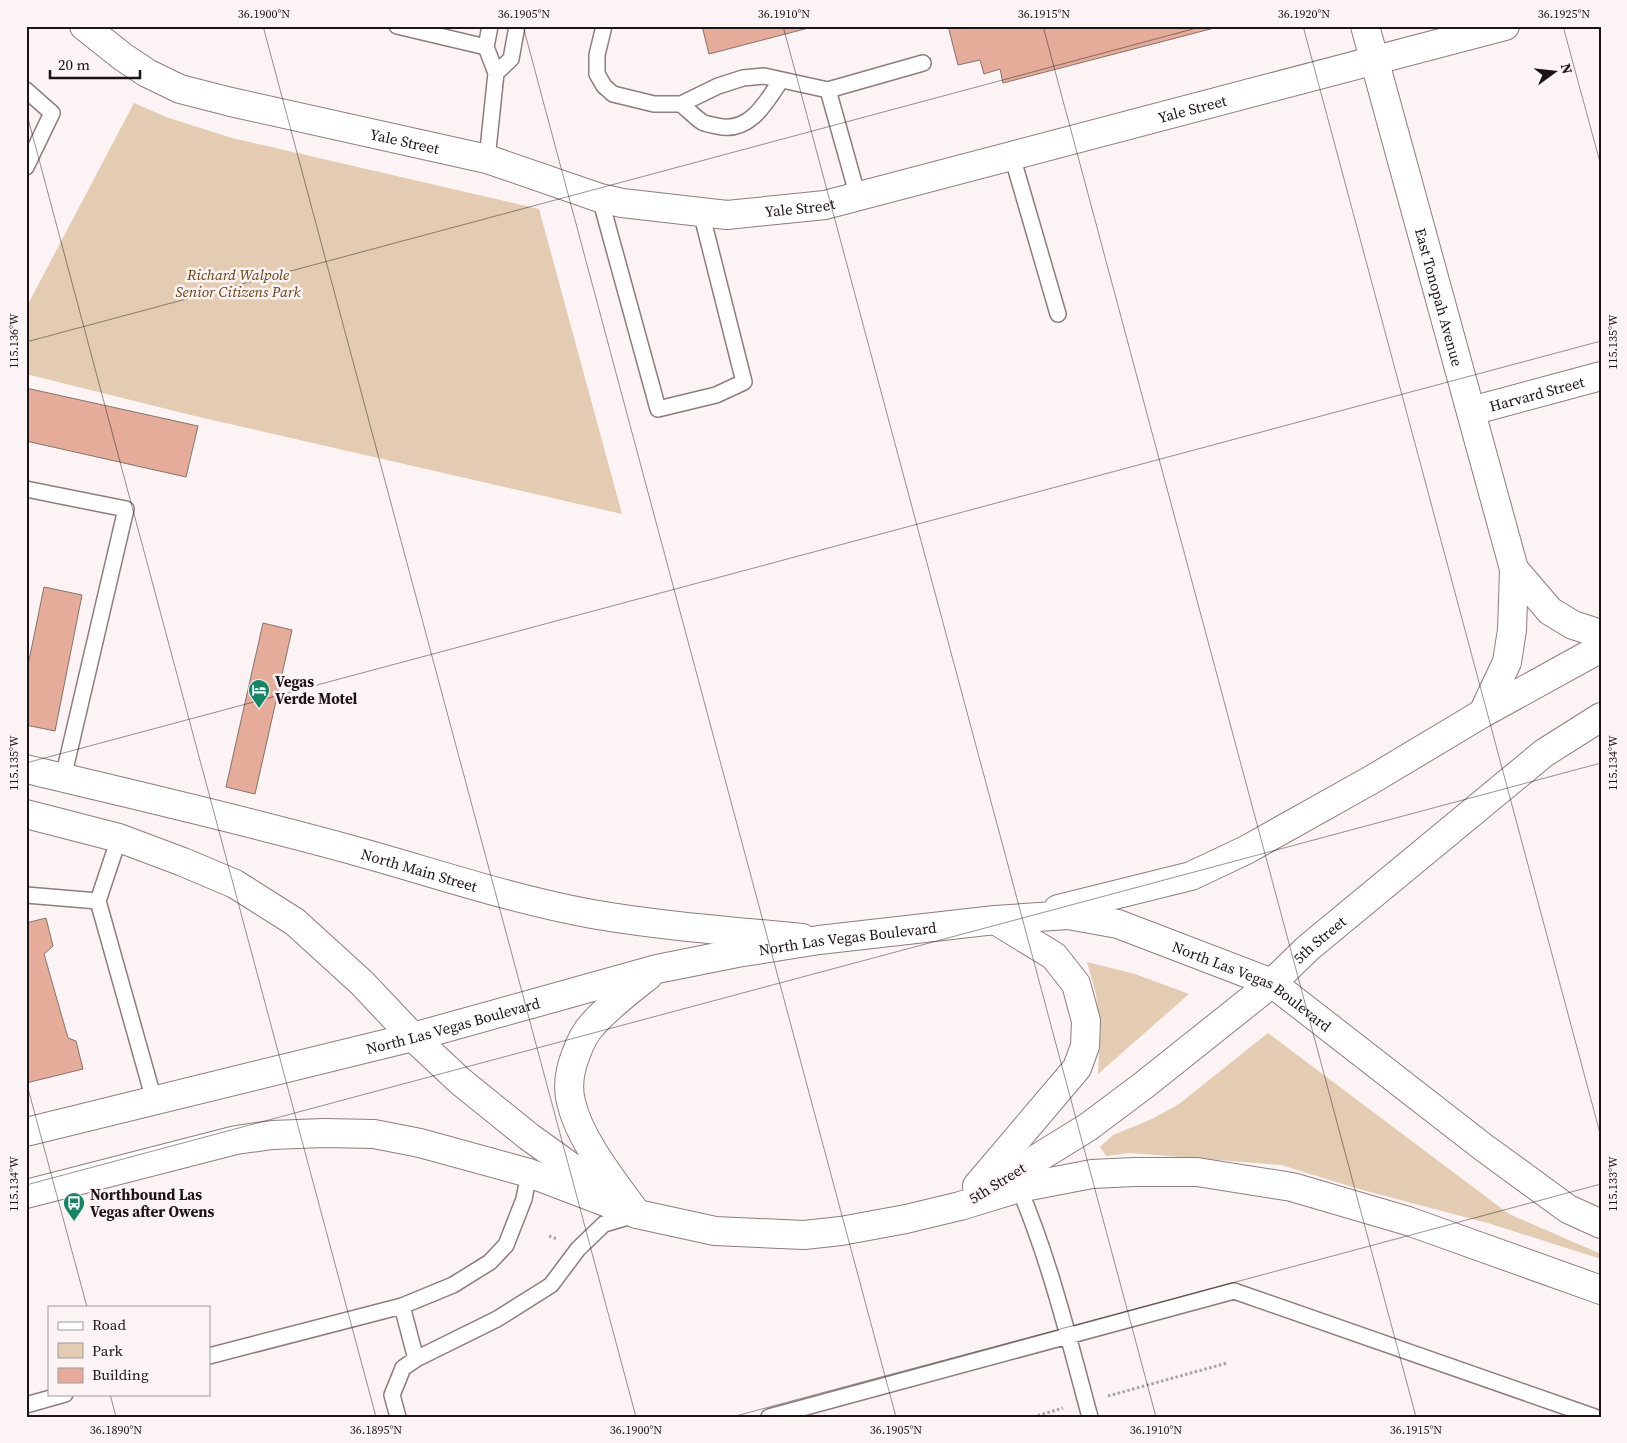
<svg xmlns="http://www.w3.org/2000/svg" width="1627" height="1443" viewBox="0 0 1627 1443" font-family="'Source Serif 4',serif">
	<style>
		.green { fill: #e3ccb1 }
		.building { fill: #e4ac99; stroke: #85736d }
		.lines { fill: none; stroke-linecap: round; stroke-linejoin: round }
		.lane-casing { stroke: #8f7c7f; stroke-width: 18 }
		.street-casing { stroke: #8f7c7f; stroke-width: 30 }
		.secondary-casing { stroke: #8f7c7f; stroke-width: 30 }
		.primary-casing { stroke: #8f7c7f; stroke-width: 30 }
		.path { stroke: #aaa2a3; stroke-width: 3; stroke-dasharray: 2.5 2.5; stroke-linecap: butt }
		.lane { stroke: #fff; stroke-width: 15 }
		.street { stroke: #fff; stroke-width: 28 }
		.secondary { stroke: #fff; stroke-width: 28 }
		.primary { stroke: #fff; stroke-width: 28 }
		.ticks { fill: none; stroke: #1b1315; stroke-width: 1; stroke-opacity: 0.45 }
		.labels { text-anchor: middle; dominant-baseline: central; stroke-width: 5; stroke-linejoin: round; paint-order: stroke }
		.street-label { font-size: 15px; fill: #1b1315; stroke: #fcf3f4 }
		.park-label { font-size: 15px; font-style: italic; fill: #684410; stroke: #fcf3f4 }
		.poi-label { font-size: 15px; font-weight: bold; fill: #1b1315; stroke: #fcf3f4; text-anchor: start }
		.neatline { fill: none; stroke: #1b1315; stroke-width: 2 }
		.ticks-label { font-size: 12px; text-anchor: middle; fill: #1b1315 }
	</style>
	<rect width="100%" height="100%" fill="#fcf3f4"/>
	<path class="green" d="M134,103l32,14 66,21 307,71 83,305 -423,-97 -173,-43v-66z
		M1087,962l48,12 54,20 -91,80 2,-41 -4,-39z
		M1268,1033l241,181 92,40v5l-110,-35 -132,-35 -78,-24 -151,-12 -24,3 -6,-9 13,-12 39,-16 27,-15z"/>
	<path class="building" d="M702,26h114l-107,28z
		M948,26h274l-219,57 -3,-14 -16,5 -4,-14 -22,5z
		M26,388l172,38 -12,51 -160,-36z
		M44,587l38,8 -27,136 -29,-6v-50z
		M263,623l29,7 -37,164 -29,-7z
		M46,918l7,28 -9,8 24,84 8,3 7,28 -57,14v-160z"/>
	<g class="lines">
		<g class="lane-casing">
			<path id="lane" d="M397,26l89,21
				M604,26l-7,29v19l7,12 9,8 41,10h27l37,-18 25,-8 21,-2 64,14
				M496,73l15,-14 6,-33
				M26,90l26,23 -26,54
				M681,104c7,6 14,13 21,18 4,2 10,3 15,4 32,8 49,-23 64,-46
				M1012,156l46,158
				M487,159l9,-86 -10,-26 4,-21
				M858,197l-30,-107 95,-27
				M600,198l58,211 58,-14 28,-13 -43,-170
				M26,489l100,20 -63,269
				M26,895l72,6 21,-63
				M98,901l56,199
				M1019,1188c31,73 50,152 71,229
				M402,1306l14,53
				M209,1356l193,-50 51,-21 37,-23 16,-17 18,-46 5,-26
				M26,1405l39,-11
				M398,1417l-6,-22 11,-27 13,-9 81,-40 54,-34 27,-36 26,-25 31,-9
				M769,1417l465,-126 361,126"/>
		</g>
		<g class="street-casing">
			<g id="street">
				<path id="s1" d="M84,26l39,31 24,16 33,16 51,13 256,57 113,39 22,5 105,12 98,-10 680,-179"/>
				<path id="s2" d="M1365,26l149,543 -2,61 -5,32 -24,51"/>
				<path id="s3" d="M1471,411l130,-35"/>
				<path d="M1514,569l36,42 23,14 28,9"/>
			</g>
		</g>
		<g class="secondary-casing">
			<g id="secondary">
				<path id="s4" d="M26,769c109,26 218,51 326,81 80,22 158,49 240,64 69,12 140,17 210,24"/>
				<path d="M26,814l93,24 64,24 52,22 60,38 67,61 51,54 47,44 68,55 96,69"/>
			</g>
		</g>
		<g class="primary-casing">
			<g id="primary">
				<path d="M1058,909l133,-33 55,-26 125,-70 112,-67 118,-65"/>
				<path id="s5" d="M26,1132l387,-95 244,-68 80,-16 82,-13 176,-20 73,-5 50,9 154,59 211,164 85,62 33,15"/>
				<path d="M977,1186l100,-118 8,-22 1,-25 -10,-37 -22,-28 -59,-36"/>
				<path id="s6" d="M991,1187l97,-60 56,-42 128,-102 36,-35 236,-195 57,-36"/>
				<path d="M26,1194l210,-54 36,-5 52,-2 50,1 46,9 109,30 108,41 78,17 89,4 37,-4 65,-12 54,-13 59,-18 73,-14 42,-2h63l95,15 116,34 193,69"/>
				<path d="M637,1214c-23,-32 -57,-73 -66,-112 -4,-16 -1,-33 5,-48 4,-11 9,-22 17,-30 16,-18 36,-33 55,-48"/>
			</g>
		</g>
		<path class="path" d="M549,1236l8,3
			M1108,1396l119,-33
			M1033,1417l30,-9"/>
		<use href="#lane" class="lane"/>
		<use href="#street" class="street"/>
		<use href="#secondary" class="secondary"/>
		<use href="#primary" class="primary"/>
	</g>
	<path class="ticks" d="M263,26l373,1391M523,26l373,1391M783,26l373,1391M1043,26l373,1391M1303,26l298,1111M1563,26l38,140M26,111l350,1306M26,342l1178,-316M26,763l1575,-422M26,1081l61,226M26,1185l1575,-422M110,1394l6,23M732,1417l869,-233"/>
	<defs>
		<g id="hotel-pin" transform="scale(1.125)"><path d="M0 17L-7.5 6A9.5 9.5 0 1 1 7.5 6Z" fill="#148664" stroke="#fcf3f4"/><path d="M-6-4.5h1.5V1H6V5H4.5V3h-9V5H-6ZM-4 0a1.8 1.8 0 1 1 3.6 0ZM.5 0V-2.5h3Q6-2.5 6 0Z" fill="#fff"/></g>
		<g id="bus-pin" transform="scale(1.125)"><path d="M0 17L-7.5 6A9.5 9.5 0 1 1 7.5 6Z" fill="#148664" stroke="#fcf3f4"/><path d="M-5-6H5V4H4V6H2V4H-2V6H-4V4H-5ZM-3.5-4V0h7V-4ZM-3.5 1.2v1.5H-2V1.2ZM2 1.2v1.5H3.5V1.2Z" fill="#fff"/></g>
	</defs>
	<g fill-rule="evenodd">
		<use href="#hotel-pin" x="259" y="690"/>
		<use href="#bus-pin" x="74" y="1203"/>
	</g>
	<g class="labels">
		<g class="street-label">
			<text stroke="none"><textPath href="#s1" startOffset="1156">Yale Street</textPath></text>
			<text stroke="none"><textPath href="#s1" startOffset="346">Yale Street</textPath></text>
			<text stroke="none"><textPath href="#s1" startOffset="751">Yale Street</textPath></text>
			<text stroke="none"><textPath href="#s2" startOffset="281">East Tonopah Avenue</textPath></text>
			<text stroke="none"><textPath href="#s3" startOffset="68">Harvard Street</textPath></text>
			<text stroke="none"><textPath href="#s4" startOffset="406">North Main Street</textPath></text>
			<text stroke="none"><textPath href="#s5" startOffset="845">North Las Vegas Boulevard</textPath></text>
			<text stroke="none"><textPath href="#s6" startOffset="412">5th Street</textPath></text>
			<text stroke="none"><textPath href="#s5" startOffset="1266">North Las Vegas Boulevard</textPath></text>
			<text stroke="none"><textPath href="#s5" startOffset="440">North Las Vegas Boulevard</textPath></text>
			<text transform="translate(997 1183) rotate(-32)">5th Street</text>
		</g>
		<g class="park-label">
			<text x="238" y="274">Richard Walpole<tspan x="238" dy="17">Senior Citizens Park</tspan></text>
		</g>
		<g class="poi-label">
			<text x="275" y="681">Vegas<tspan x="275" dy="17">Verde Motel</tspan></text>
			<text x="90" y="1194">Northbound Las<tspan x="90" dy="17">Vegas after Owens</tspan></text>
		</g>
	</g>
	<rect width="1627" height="1443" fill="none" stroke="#fcf3f4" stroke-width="55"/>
	<rect x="48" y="1306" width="162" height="90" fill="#fcf3f4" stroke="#a2999b"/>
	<rect x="58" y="1322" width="25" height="8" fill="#ffffff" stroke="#a2999b"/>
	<text x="92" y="1330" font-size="15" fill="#1b1315">Road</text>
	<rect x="58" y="1343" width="25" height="15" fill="#e3ccb1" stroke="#a2999b"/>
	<text x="92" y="1356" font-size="15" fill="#1b1315">Park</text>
	<rect x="58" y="1368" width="25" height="15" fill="#e4ac99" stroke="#a2999b"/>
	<text x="92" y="1380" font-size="15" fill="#1b1315">Building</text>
	<g transform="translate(1554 72) rotate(75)" stroke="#fcf3f4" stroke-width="4" paint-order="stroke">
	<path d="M0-4L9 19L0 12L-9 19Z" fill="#1b1315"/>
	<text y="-8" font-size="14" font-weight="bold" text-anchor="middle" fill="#1b1315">N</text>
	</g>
	<path d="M50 70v8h90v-8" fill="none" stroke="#1b1315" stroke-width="2.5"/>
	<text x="58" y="70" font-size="15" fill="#1b1315" stroke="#fcf3f4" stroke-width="4" paint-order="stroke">20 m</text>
	<rect x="28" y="28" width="1572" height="1388" class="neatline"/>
	<g class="ticks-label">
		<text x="264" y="18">36.1900°N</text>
		<text x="524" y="18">36.1905°N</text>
		<text x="784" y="18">36.1910°N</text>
		<text x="1044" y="18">36.1915°N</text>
		<text x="1304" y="18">36.1920°N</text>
		<text x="1564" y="18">36.1925°N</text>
		<text transform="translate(14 341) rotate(-90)" y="4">115.136°W</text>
		<text transform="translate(1613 342) rotate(-90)" y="4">115.135°W</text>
		<text transform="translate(14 763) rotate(-90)" y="4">115.135°W</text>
		<text transform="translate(1613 763) rotate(-90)" y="4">115.134°W</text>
		<text transform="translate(14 1184) rotate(-90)" y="4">115.134°W</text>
		<text transform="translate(1613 1184) rotate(-90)" y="4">115.133°W</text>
		<text x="116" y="1434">36.1890°N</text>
		<text x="376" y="1434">36.1895°N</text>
		<text x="636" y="1434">36.1900°N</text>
		<text x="896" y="1434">36.1905°N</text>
		<text x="1156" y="1434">36.1910°N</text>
		<text x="1416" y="1434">36.1915°N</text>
	</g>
</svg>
